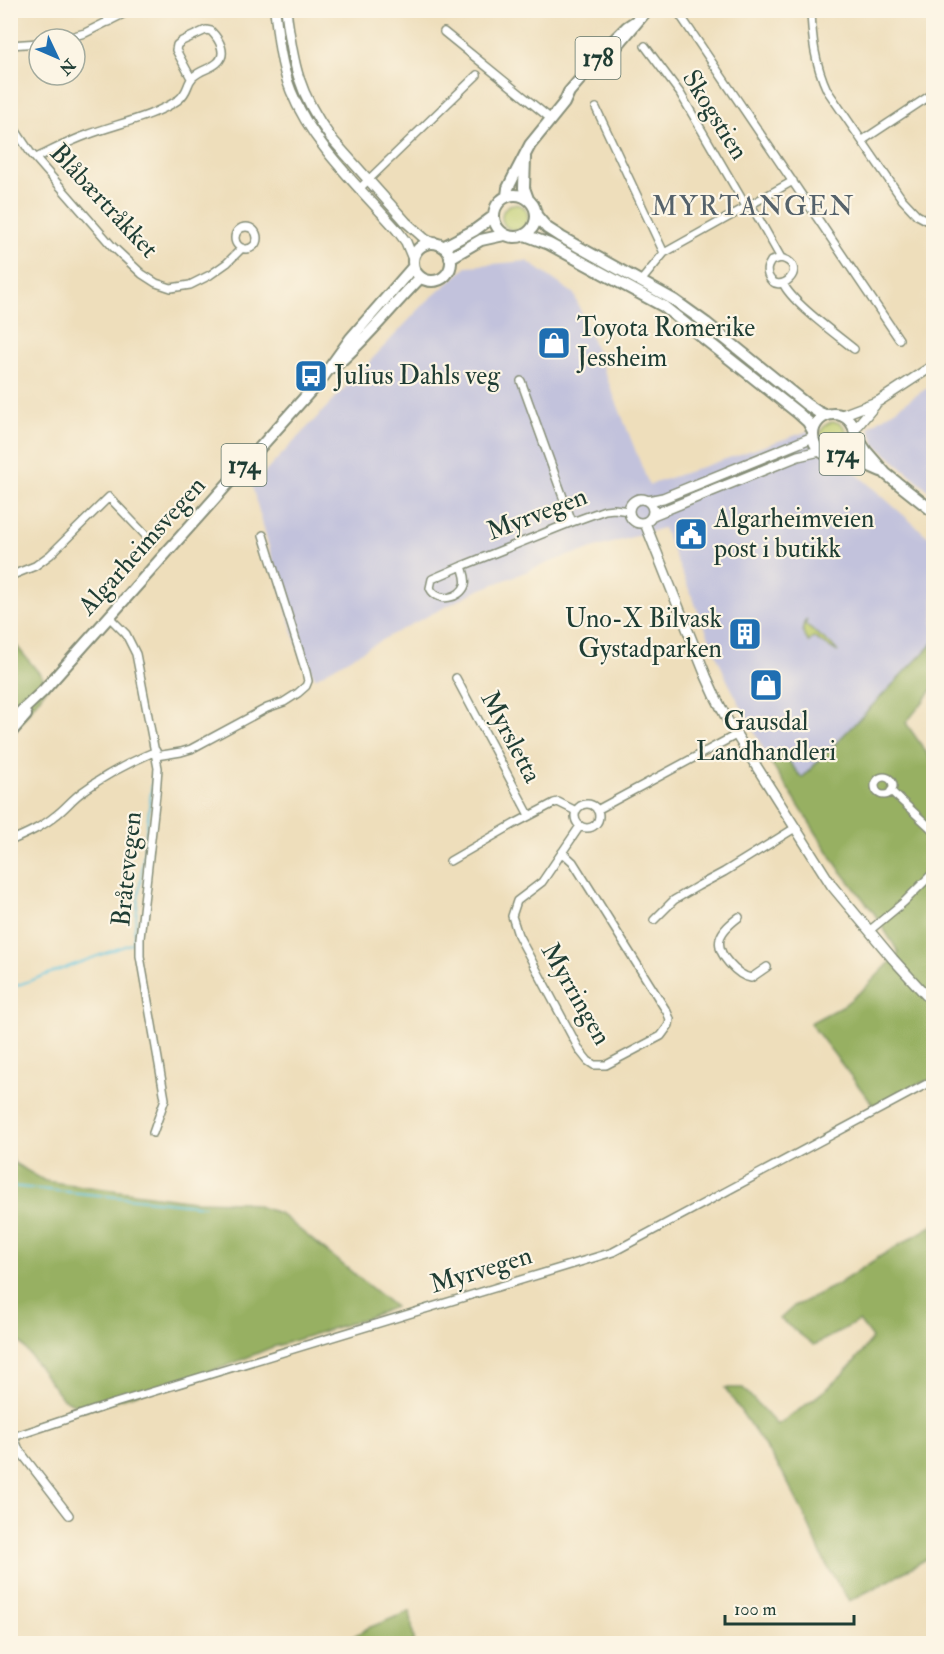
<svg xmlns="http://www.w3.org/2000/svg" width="944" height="1654" viewBox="0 0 944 1654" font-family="'IM FELL Double Pica',serif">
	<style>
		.industrial { fill: #c2c2dc }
		.green { fill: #bfcd6f; stroke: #6f8552; stroke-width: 1.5 }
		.forest { fill: #97b062; stroke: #5b764b; stroke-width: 1.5 }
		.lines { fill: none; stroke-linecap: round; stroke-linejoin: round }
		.stream { stroke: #61c4df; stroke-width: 2 }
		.street-casing { stroke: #868e78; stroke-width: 10 }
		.secondary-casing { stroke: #868e78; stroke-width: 12 }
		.primary-casing { stroke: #868e78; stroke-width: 14 }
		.street { stroke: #fff; stroke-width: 7 }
		.secondary { stroke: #fff; stroke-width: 9 }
		.primary { stroke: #fff; stroke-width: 10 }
		.labels { text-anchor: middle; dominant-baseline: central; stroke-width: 4.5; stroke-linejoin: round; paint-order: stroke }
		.shield { fill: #fcf5e5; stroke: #617469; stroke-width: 1.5 }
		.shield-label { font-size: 24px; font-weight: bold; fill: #1f3d34 }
		.street-label { font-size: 26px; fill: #1f3d34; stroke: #fcf5e5 }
		.poi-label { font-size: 26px; fill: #1f3d34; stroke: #fcf5e5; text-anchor: start }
		.neighbourhood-label { font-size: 27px; letter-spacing: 1.5px; fill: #55626b; stroke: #fcf5e5 }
	</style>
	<rect width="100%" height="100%" fill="#fcf5e5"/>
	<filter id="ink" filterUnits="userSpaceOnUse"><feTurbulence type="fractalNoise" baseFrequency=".0167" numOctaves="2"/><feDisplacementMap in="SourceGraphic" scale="12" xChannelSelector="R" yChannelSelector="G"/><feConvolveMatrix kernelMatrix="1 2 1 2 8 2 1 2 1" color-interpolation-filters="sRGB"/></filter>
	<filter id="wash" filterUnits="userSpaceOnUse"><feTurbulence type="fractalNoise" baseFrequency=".008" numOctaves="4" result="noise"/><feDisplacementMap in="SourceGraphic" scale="24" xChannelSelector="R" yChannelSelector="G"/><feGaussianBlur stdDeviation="1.35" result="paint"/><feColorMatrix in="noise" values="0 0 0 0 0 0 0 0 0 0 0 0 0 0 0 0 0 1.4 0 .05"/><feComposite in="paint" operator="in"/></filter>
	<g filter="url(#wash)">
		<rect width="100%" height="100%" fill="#eedebb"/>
		<path class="industrial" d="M527,261l47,33 75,191 159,-54 125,110v102l-131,135 -22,-29 -12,9 -41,-78 -64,-152 -102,30 -87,34 -87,45 -72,41 -20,-38 -43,-154 174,-184 42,-36z
			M933,384v110l-58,-50 -6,-17z"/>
		<path class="green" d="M280,11l7,46 13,39 19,34 33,41c-27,-27 -50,-60 -61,-97 -6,-20 -8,-42 -11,-63z
			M502 217a13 13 0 1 1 26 0a13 13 0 1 1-26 0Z
			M821 435a13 13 0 1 1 26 0a13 13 0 1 1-26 0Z
			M807,619l-2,6 27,20 6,7 -25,-15 -4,5 -1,-1c-5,-7 -8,-14 -1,-22z"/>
		<path class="forest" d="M10,638l39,47 -38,51h-1z
			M933,643v46l-27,34 27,39v317l-14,5 -45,22 -64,-83 34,-18 21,-17 34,-35 -25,-40 -36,-46 -70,-109 12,-9 10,14 12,15z
			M10,1153l4,10 31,18 149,20 51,1 34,11 116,94 -29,11 -96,30 -46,19 -139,43 -23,-12 -51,-68z
			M933,1225v330l-41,24 -43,22 -25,-40 -20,-47 -23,-44 -56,-82h18l34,37c36,-24 72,-50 95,-87l-13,-17 -45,24 -34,-26 13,-12 45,-23 41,-27z
			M410,1611l4,28 -1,4h-71l26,-15z"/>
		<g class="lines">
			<path class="stream" d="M10,988l123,-45 21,-176
				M10,1186l194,20"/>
		</g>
	</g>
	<g filter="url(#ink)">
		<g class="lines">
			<g class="street-casing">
				<path id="street" d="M104,10l5,12
					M811,10c1,29 4,54 16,80l75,109 15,16 17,9
					M678,12l221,327
					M444,32l107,87
					M63,39l22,-6 46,-23
					M10,45l29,-2
					M645,46l35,47 67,115
					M596,108l68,145
					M10,122l20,30 82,94 30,28 14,9 15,5 19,-3 20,-10 17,-12 15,-15
					M863,140l71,-47
					M36,158c17,-8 34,-17 51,-23 29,-11 66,-18 91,-35 11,-8 8,-16 15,-23 7,-7 17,-8 24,-14 11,-9 2,-24 -6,-32l-5,-1 -24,11 -5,4 -1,5 15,28
					M360,188l117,-113
					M751,205l30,53c31,9 -4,41 -13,17 -2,-6 0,-9 3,-14l10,-3
					M235 238a11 11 0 1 1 22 0a11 11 0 1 1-22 0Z
					M641,281l23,-28 129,-72
					M783,283c8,19 54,52 71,66
					M521,381l51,141
					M462,566l-30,13 -2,9c8,16 31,10 35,-3 2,-6 -1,-12 -3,-19l110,-44 33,-12 9,-1 15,2
					M10,576l25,-10 15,-11 59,-58 43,45
					M109,617l17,17 10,20 22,114 -2,26 -16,144v18l25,143 -12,34
					M456,678l73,137
					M156,756l25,-4 10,-3 76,-41 17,-6 14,-9 8,-7 2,-5 -2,-9 -43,-137
					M875 786a9 9 0 1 1 18 0a9 9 0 1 1-18 0Z
					M891,791l43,40
					M575 816a12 12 0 1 1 24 0a12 12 0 1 1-24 0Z
					M597,810l139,-75
					M10,841c16,-7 32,-14 45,-25 10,-7 17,-17 27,-24 23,-17 48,-30 74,-41
					M562,852l11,10 94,150 3,7 -1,6 -8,11 -55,29h-12l-6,-4 -8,-10 -62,-116 -6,-19 5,-15 25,-19 38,-56
					M450,861l64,-37 40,-21 4,-1 18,9
					M739,917c-8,6 -17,13 -19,22 -4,15 18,37 31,39l16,-11
					M654,920l20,-20 24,-14 26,-14 71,-44
					M869,931l35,-29 30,-30
					M14,1437l5,13 50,65
					M10,1438l102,-34 501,-152 321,-172"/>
			</g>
			<g class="secondary-casing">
				<path id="secondary" d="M275,10c3,28 6,56 16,81 21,53 69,97 106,139l9,12 7,17
					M286,10c7,54 12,83 45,128l75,84 19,17 8,4
					M842,415l37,-14 55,-36
					M854,430l21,-25
					M629 511a12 12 0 1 1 24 0a12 12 0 1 1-24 0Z
					M648,501l15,-3 150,-61
					M653,515l145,-59 22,-5
					M645,523l61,153 10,22 13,25 103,163 61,73 41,45"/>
			</g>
			<g class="primary-casing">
				<path id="primary" d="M601,65l46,-55
					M525,157l-1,31 4,11
					M494 216a21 21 0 1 1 42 0a21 21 0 1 1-42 0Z
					M507,196l1,-8 7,-14 15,-29 34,-42 5,-11 44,-51 14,-14 12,-8
					M536,215l11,13 14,9 113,63 32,23 100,81 12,8 7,3
					M525,235l24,9 114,62 135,107 10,9 5,9
					M413 262a19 19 0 1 1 38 0a19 19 0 1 1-38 0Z
					M443,247l32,-17 19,-14
					M450,258l31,-18 23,-5
					M334,367c32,-27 57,-60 86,-89
					M813 435a21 21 0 1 1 42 0a21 21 0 1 1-42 0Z
					M855,434l11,17 20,23 48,38
					M842,454l39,17
					M10,722l33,-31 280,-314 28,-39 62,-71
					M10,733l16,-18"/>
			</g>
			<use href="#street" class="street"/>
			<use href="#secondary" class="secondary"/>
			<use href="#primary" class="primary"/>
		</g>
	</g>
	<defs>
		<g id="shop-square" transform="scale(1.725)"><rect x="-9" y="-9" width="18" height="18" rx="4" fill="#1f6fb2" stroke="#fcf5e5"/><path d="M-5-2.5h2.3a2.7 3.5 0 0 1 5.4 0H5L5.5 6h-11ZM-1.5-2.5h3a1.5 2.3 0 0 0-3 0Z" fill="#fff"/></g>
		<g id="bus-square" transform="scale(1.725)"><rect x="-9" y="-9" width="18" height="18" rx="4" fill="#1f6fb2" stroke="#fcf5e5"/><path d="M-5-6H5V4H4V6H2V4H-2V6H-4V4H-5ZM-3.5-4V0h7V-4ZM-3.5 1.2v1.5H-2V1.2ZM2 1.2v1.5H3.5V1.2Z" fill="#fff"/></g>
		<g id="civic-square" transform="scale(1.725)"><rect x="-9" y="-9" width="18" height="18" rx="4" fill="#1f6fb2" stroke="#fcf5e5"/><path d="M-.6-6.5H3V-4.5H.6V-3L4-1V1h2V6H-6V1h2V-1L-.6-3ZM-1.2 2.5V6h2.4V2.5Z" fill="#fff"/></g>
		<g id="building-square" transform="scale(1.725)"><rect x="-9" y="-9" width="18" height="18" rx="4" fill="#1f6fb2" stroke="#fcf5e5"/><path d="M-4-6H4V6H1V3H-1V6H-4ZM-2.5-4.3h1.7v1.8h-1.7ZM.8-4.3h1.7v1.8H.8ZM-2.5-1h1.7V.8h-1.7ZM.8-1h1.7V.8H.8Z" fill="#fff"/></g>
	</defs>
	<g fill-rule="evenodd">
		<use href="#shop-square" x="554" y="343"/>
		<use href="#bus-square" x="311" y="376"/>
		<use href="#civic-square" x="691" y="534"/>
		<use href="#building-square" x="745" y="634"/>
		<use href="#shop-square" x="766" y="685"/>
	</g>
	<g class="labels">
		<g class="shield">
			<rect x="575.5" y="37" width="45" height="42" rx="4.5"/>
			<rect x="819.5" y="433" width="45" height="42" rx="4.5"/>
			<rect x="221.5" y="444" width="45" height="42" rx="4.5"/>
		</g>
		<g class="shield-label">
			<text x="598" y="58">178</text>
			<text x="842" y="454">174</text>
			<text x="244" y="465">174</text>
		</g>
		<g class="street-label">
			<text transform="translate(715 115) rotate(58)">Skogstien</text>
			<text transform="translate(104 201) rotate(47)">Blåbærtråkket</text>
			<text transform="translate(537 514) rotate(-21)">Myrvegen</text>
			<text transform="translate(142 546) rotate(-48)">Algarheimsvegen</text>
			<text transform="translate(511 737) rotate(62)">Myrsletta</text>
			<text transform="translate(127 869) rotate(-84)">Bråtevegen</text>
			<text transform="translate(576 994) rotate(60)">Myrringen</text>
			<text transform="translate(481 1270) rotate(-17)">Myrvegen</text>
		</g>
		<g class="poi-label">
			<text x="577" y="328">Toyota Romerike<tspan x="577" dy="30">Jessheim</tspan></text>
			<text x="334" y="376">Julius Dahls veg</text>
			<text x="714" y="519">Algarheimveien<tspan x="714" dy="30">post i butikk</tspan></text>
			<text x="722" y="619" text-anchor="end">Uno-X Bilvask<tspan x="722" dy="30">Gystadparken</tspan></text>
			<text x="766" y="722" text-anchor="middle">Gausdal<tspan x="766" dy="30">Landhandleri</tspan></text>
		</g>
		<g class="neighbourhood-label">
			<text x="753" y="206">MYRTANGEN</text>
		</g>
	</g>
	<rect width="944" height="1654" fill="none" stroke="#fcf5e5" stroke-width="36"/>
	<g transform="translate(57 57) rotate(134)"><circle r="28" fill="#fcf5e5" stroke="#a4ab9e" stroke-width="1.5"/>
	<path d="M0-4.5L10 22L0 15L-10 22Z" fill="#1f6fb2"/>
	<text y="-9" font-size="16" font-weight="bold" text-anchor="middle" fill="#1f3d34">N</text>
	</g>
	<path d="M725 1615v9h129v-9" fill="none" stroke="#1f3d34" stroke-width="3"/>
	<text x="734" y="1615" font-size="18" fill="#1f3d34" stroke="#fcf5e5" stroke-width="4.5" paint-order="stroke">100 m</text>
</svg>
